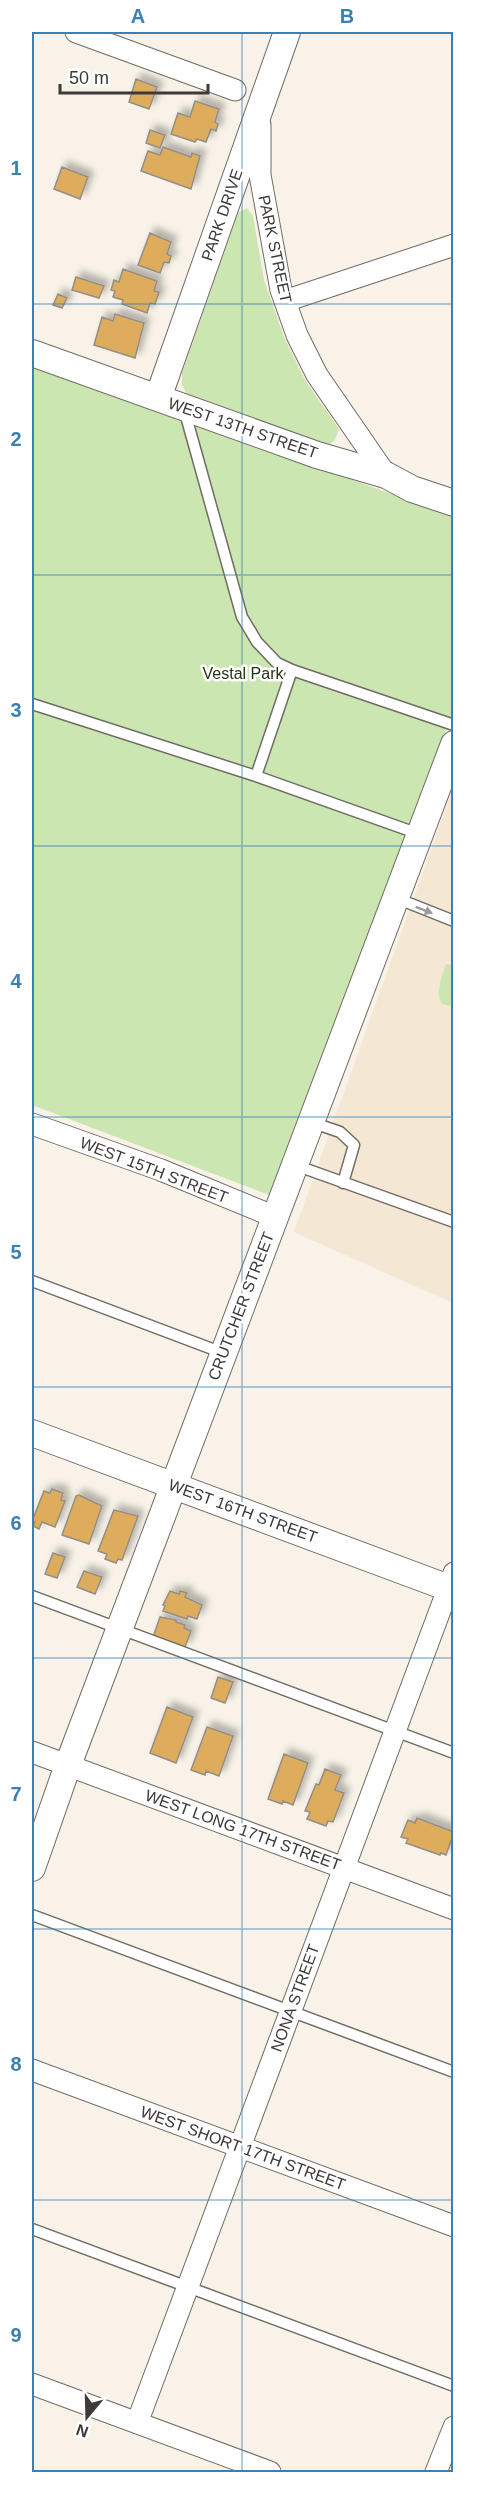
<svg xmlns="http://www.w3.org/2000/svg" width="485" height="2504" viewBox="0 0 485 2504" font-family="Arial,sans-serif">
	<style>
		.education { fill: #f4e7d3 }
		.green { fill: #cce6b1 }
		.building { fill: #ddac5c; stroke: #948e85; stroke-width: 1.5; filter: url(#shadow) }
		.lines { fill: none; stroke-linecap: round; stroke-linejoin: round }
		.service-casing { stroke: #706b63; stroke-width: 13 }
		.minor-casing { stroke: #706b63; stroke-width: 23 }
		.tertiary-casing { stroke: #706b63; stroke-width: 28 }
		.service { stroke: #fff; stroke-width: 10 }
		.minor { stroke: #fff; stroke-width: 21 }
		.tertiary { stroke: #fff; stroke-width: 26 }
		.oneway { fill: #9e9c9b }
		.grid { fill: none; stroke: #3981b5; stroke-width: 1.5; stroke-opacity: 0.55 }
		.labels { text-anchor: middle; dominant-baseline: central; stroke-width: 5; stroke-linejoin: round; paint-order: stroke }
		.street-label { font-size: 16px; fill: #3d3a37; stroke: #fff }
		.park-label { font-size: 16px; fill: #253312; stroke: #fff }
		.neatline { fill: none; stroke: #3981b5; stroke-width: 2 }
		.grid-label { font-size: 20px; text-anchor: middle; font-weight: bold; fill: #3981b5 }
	</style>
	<defs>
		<filter id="shadow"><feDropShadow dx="5.5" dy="-5.5" stdDeviation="3" flood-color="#0004"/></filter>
	</defs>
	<rect width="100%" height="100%" fill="#f8f2e8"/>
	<path class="education" d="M453,788v515l-159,-71z"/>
	<path class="green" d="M247,208l6,8 11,64 20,57 21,43 34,49 -4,11 -6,5 -141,-49 -6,-11v-12l56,-160z
		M32,365l421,151v196l-181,484 -240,-91z
		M446,964l7,1v40c-24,5 -11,-30 -7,-41z"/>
	<path class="building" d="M136,79l21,8 -8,22 -20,-7z
		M195,101l24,8 -4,13 3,2 -2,7 -5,-2 -5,13 -9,-3 -2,3 -24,-8 7,-21 12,4z
		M150,130l15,5 -5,13 -14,-5z
		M163,147l28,10 1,-4 8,3 -9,33 -50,-18 7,-20 12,4z
		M62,167l26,10 -8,22 -26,-10z
		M150,233l21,9 -4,12 4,2 -2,7 -5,-1 -4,11 -22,-8z
		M123,269l34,12 -3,10 5,1 -4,12 -5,-1 -3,10 -25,-9 1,-4 -10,-3 2,-6 -4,-1 3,-10 5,2z
		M76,277l28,9 -5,12 -27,-8z
		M58,294l9,4 -5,10 -9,-3z
		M115,314l29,9 -9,35 -41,-13 8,-28 11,4z
		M52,1489l11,4 -2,7 4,1 -10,26 -13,-5 -3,7 -6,-3 2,-4 -3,-1 12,-30 6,2z
		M79,1495l23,11 -13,38 -27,-9 14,-39z
		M114,1510l24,6 -16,44 -4,-1 -2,4 -11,-4 2,-5 -9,-3z
		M53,1553l12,4 -8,21 -12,-4z
		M84,1571l18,6 -7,17 -18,-7z
		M170,1591l9,3 1,-3 7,2 -2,4 17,8 -5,14 -9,-3 -1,3 -24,-8 2,-5 -2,-1z
		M160,1617l16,3v2l9,3 -1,3 7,3 -6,16 -32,-10z
		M218,1677l15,5 -8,21 -14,-5z
		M167,1707l26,10 -17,46 -26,-10z
		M207,1727l26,9 -14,40 -13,-5 -1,4 -14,-5z
		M284,1754l24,9 -15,42 -10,-4 -1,3 -14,-5z
		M325,1769l16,6 -6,15 9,3 -11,29 -5,-1 -2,5 -19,-7 3,-7 -5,-1 11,-27 3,1z
		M417,1818l37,14 -8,23 -5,-2 -1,2 -34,-12 2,-4 -7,-2 7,-17 7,3z"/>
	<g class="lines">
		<g class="service-casing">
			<path id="service" d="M184,409l58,208 15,25 20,21 15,7 162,55
				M32,704l224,72 163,58
				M256,776l36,-106
				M396,898l58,23
				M311,1122l29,10 14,13 -11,38
				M295,1165l159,57
				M32,1281l191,72
				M32,1596l422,157
				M32,1915l422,157
				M32,2229l422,157"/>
		</g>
		<g class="minor-casing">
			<path id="minor" d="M76,32l159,58
				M260,125v50l21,115 16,45 20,40 69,100
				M285,301l169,-56
				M32,1124l129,46 114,47
				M32,1752l422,157
				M32,2070l422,156
				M32,2384l238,88
				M137,2423l317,-850
				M436,2472l18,-45"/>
		</g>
		<g class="tertiary-casing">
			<path id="tertiary" d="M32,353l285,102 69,20 26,14 42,14
				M158,398l129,-366
				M32,1433l422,157
				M32,1868l36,-103 386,-1021"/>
		</g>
		<use href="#service" class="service"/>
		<use href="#minor" class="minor"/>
		<use href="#tertiary" class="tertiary"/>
	</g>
	<defs><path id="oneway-solid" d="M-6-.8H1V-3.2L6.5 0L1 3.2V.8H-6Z" transform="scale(1.5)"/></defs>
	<use class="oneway" href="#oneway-solid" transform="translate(424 910) rotate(21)"/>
	<path class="grid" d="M242,32v2440M32,304h422M32,575h422M32,846h422M32,1117h422M32,1387h422M32,1658h422M32,1929h422M32,2200h422"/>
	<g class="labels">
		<g class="street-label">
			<text transform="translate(222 215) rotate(-71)">PARK DRIVE</text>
			<text transform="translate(275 249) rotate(78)">PARK STREET</text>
			<text transform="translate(243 428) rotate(19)">WEST 13TH STREET</text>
			<text transform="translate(154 1170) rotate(21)">WEST 15TH STREET</text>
			<text transform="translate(241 1306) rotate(-69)">CRUTCHER STREET</text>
			<text transform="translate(243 1511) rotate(20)">WEST 16TH STREET</text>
			<text transform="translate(243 1830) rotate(20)">WEST LONG 17TH STREET</text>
			<text transform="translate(295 1998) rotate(-70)">NONA STREET</text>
			<text transform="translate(243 2148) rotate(20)">WEST SHORT 17TH STREET</text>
		</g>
		<g class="park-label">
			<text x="243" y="673">Vestal Park</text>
		</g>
	</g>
	<rect width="485" height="2504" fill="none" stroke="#ffffff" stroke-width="66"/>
	<g transform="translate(87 2417) rotate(199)" stroke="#ffffff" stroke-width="4.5" paint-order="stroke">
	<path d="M0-4.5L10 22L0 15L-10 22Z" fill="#3d3a37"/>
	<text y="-9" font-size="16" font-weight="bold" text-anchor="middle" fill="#3d3a37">N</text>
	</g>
	<path d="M60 84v9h148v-9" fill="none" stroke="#3d3a37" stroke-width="3"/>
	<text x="69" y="84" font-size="18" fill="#3d3a37" stroke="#ffffff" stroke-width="4.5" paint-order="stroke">50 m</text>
	<rect x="33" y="33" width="419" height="2438" class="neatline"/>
	<g class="grid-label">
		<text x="138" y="23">A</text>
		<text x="347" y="23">B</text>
		<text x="16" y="175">1</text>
		<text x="16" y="446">2</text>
		<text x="16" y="717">3</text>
		<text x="16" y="988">4</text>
		<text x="16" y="1259">5</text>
		<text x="16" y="1530">6</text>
		<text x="16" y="1801">7</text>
		<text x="16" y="2071">8</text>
		<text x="16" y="2342">9</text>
	</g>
</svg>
